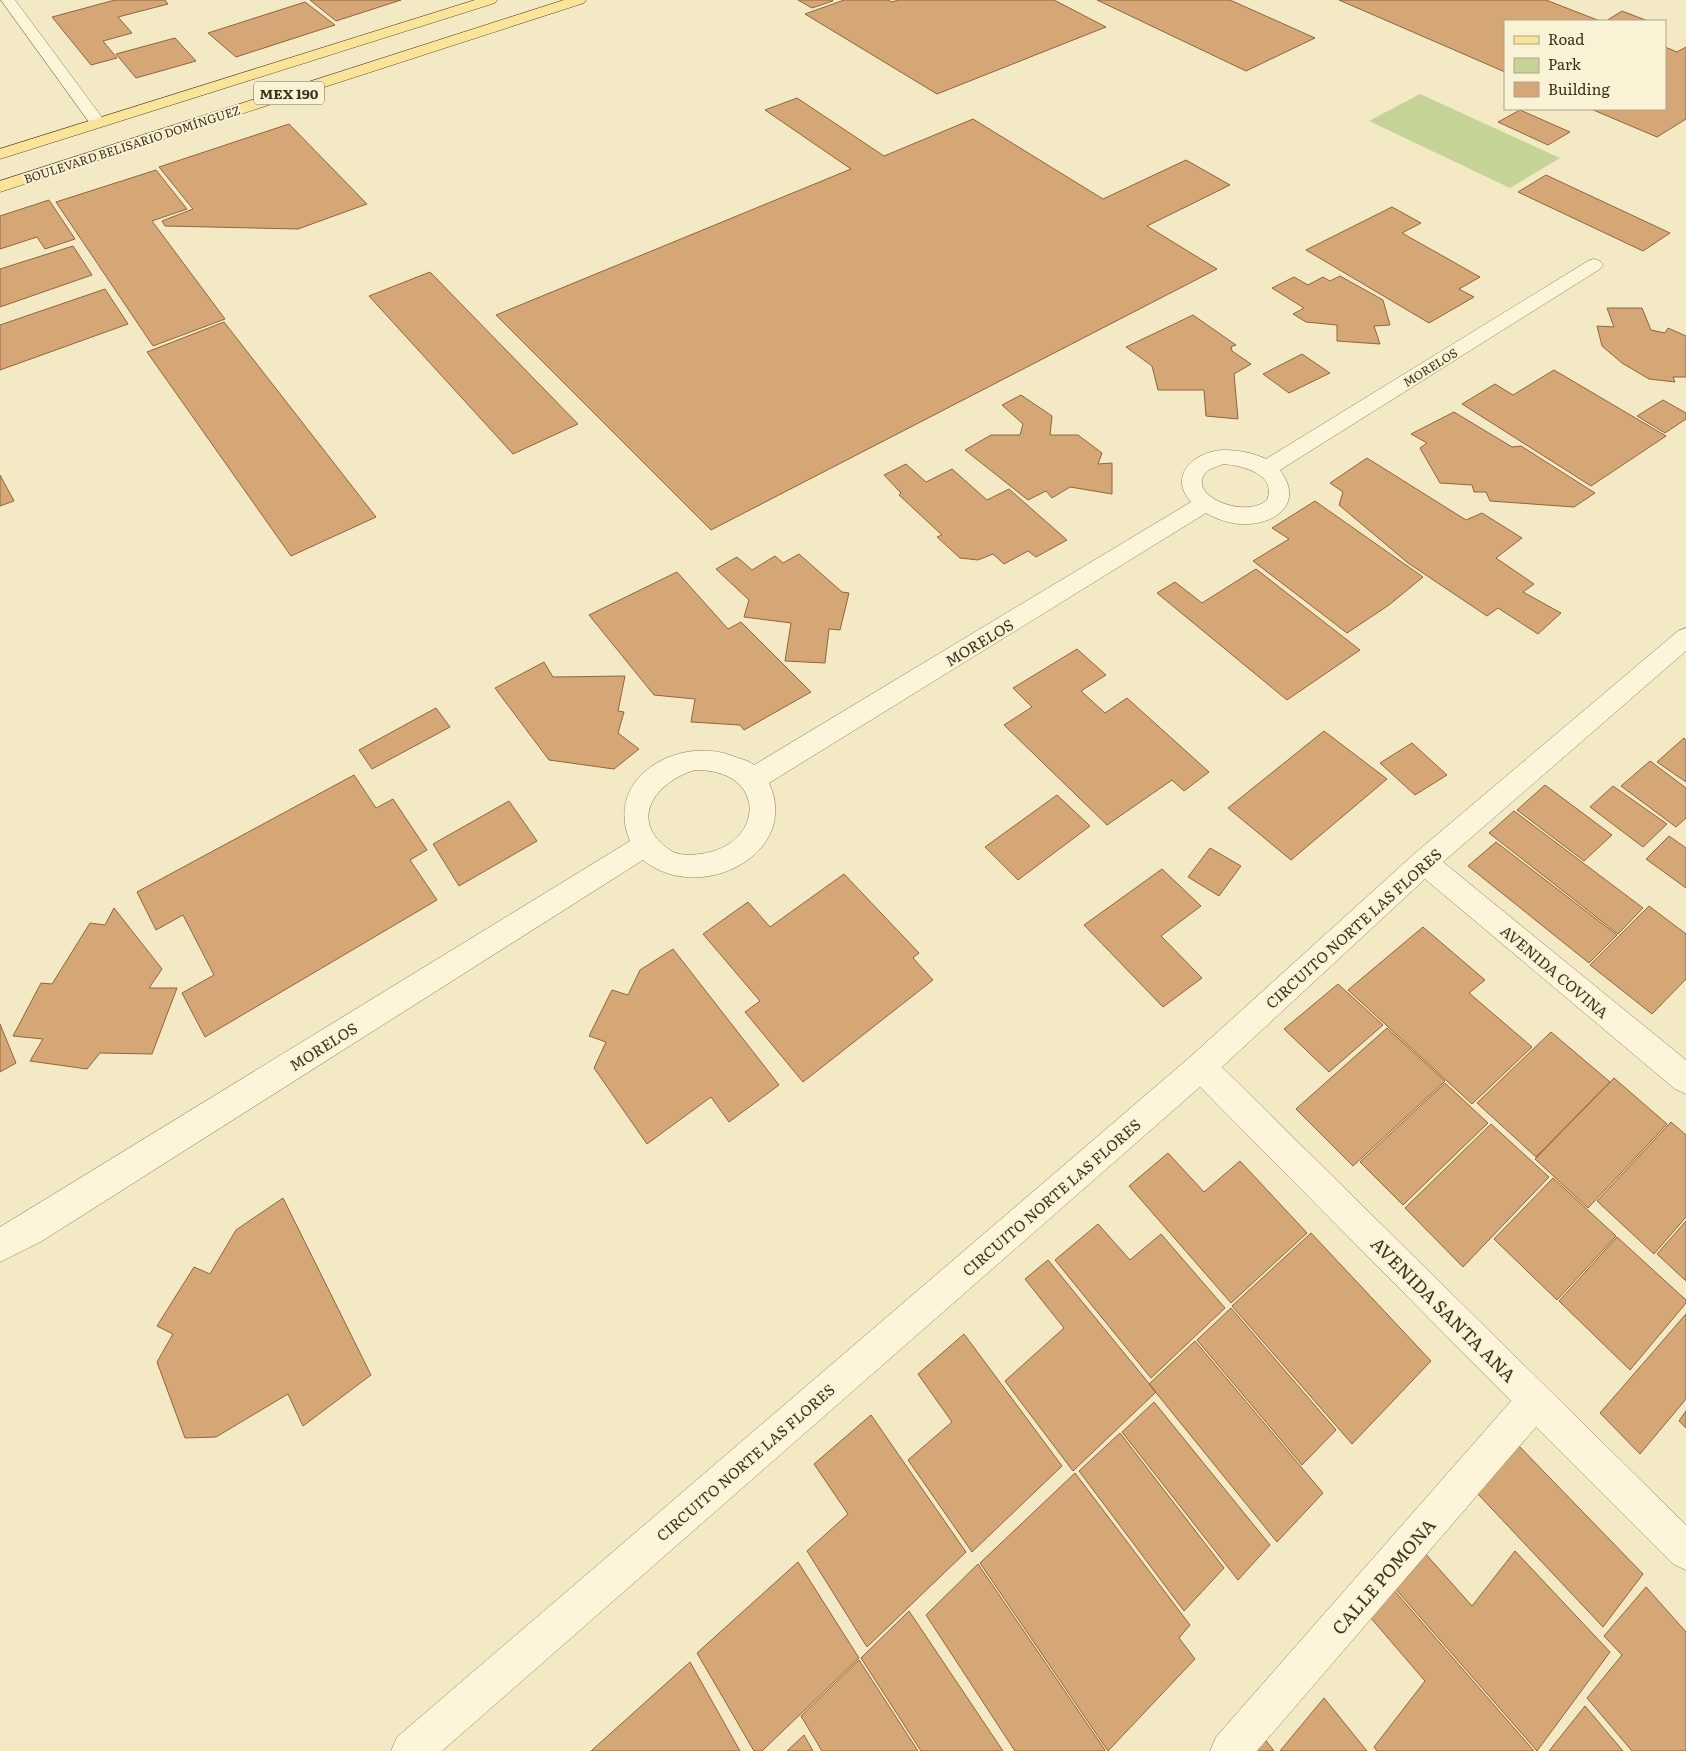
<svg xmlns="http://www.w3.org/2000/svg" width="1686" height="1751" viewBox="0 0 1686 1751" font-family="Literata,serif">
	<style>
		.green { fill: #c6d396 }
		.building { fill: #d5a676; stroke: #92653b }
		.lines { fill: none; stroke-linecap: round; stroke-linejoin: round }
		.street-casing { stroke: #907b58; stroke-width: 1 }
		.primary-casing { stroke: #5e482c; stroke-width: 1 }
		.street { fill: #fcf5d9; fill-rule: evenodd }
		.primary { fill: #f9e499; fill-rule: evenodd }
		.labels { text-anchor: middle; dominant-baseline: central; stroke-width: 4; stroke-linejoin: round; paint-order: stroke }
		.far-street-label { font-size: 12px; fill: #3f301d; stroke: #f9f2d5 }
		.shield { fill: #f9f2d5; stroke: #776a54; stroke-width: 1 }
		.shield-label { font-size: 14px; font-weight: bold; fill: #3f301d }
		.street-label { font-size: 15px; fill: #3f301d; stroke: #f9f2d5 }
		.near-street-label { font-size: 18px; fill: #3f301d; stroke: #f9f2d5 }
	</style>
	<rect width="100%" height="100%" fill="#f3e9c4"/>
	<path class="green" d="M1420,94l140,64 -50,30 -141,-67z"/>
	<path class="building" d="M115,0h50l3,4 -50,13 14,16 -29,8 14,17 -26,7 -39,-48z
		M310,0h91l-65,21z
		M798,0h34l1,1 -21,7z
		M844,0h44l4,2 6,-2h156l52,27 -169,67 -132,-80z
		M1097,0h133l85,38 -69,33z
		M1339,0h207l54,21h-95v51z
		M305,2l30,23 -99,32 -28,-24z
		M1622,11l26,10h-42z
		M175,38l21,23 -60,17 -20,-24z
		M1665,47l12,5 9,-5v72l-29,18 -66,-28h74z
		M797,98l87,58 89,-37 130,80 83,-39 44,25 -83,41 70,43 -506,261 -215,-215 355,-146 -86,-59z
		M1520,110l50,22 -22,13 -50,-23z
		M289,124l78,80 -69,25 -133,-3 -3,-5 31,-12 -34,-42z
		M156,170l31,39 -35,12 73,98 -72,27 -97,-144z
		M1546,175l124,58 -27,18 -125,-59z
		M49,200l26,39 -30,10 -8,-12 -37,12v-33z
		M1392,207l29,16 -19,10 78,44 -21,12 15,8 -45,26 -123,-73z
		M73,246l19,29 -92,32v-38z
		M430,272l148,152 -65,30 -144,-158z
		M1340,276l43,24 7,25 -16,1 6,18 -43,-3v-16l-31,-3 -13,-8 11,-6 -32,-20 22,-11 14,8 15,-8 7,4z
		M105,289l23,35 -128,46v-45z
		M1607,308h35l9,22 14,3 3,-5 18,8v41h-13l2,5 -26,-3 -27,-16 -20,-17 -5,-20 17,1z
		M1193,315l43,30 -5,2 1,4 19,13 -17,10 4,45 -32,-3 -2,-26h-46l-6,-24 -26,-19z
		M224,322l152,195 -85,39 -144,-204z
		M1302,354l28,19 -41,20 -26,-19z
		M1554,370l112,66 -75,50 -129,-82 33,-20 18,11z
		M1021,395l31,21 -2,19h28l24,18 -4,11 14,-1v31l-42,-7 -18,11 -6,-7 -18,9 -63,-50 26,-15h29l3,-11 -21,-19z
		M1663,400l23,13v6l-21,14 -28,-17z
		M1454,412l58,35 9,-1 74,47 -21,14 -84,-6 -4,-9h-12l-2,-7 -32,-2 -20,-35 7,-5 -16,-9z
		M1367,458l99,62 16,-7 40,25 -26,20 38,26 -11,8 38,21 -23,21 -40,-26 -11,8 -79,-53 -69,-58 4,-13 -13,-9z
		M906,464l20,18 26,-13 35,31 22,-11 58,51 -31,17 -8,-6 -24,13 -11,-10 -15,6 -18,-2 -23,-21 5,-2 -43,-40 2,-2 -17,-18z
		M0,475l14,26 -14,5z
		M1315,501l108,76 -34,28 -42,28 -94,-72 36,-22 -17,-11z
		M799,554l43,38 7,1 -9,37 -11,-1 -4,34 -40,-2 6,-38 -47,-6 5,-17 -33,-31 21,-12 15,13 23,-14 8,7z
		M1256,569l104,81 -73,50 -130,-107 18,-11 27,21z
		M677,572l51,57 13,-7 70,70 -67,38 -4,-5 -49,-3 4,-23 -41,-4 -65,-80z
		M1077,649l29,26 -25,16 24,22 22,-15 82,74 -25,19 -12,-11 -65,45 -103,-100 28,-18 -19,-19z
		M544,662l9,15 72,-1 -7,35 6,1 -6,21 21,16 -25,20 -65,-9 -54,-72z
		M436,708l14,19 -78,42 -13,-19z
		M1324,731l63,48 -96,81 -63,-52z
		M1684,738l2,2v42l-29,-20z
		M1412,743l35,32 -32,20 -35,-32z
		M1650,761l36,27v30l-10,9 -55,-41z
		M354,775l22,33 17,-9 34,51 -17,10 27,40 -232,137 -23,-44 32,-18 -31,-60 -27,15 -19,-38z
		M1545,785l67,50 -28,26 -67,-51z
		M1613,786l54,38 -24,23 -53,-40z
		M1057,795l33,31 -72,54 -33,-33z
		M509,801l28,40 -78,45 -26,-42z
		M1514,811l129,97 -25,26 -129,-101z
		M1669,836l17,12v40l-40,-29z
		M1496,842l121,93 -28,28 -121,-97z
		M1210,848l31,18 -22,30 -31,-19z
		M1162,869l39,37 -40,30 41,42 -39,29 -79,-82z
		M844,874l75,79 -6,5 20,22 -130,102 -58,-70 15,-11 -57,-67 45,-32 22,25z
		M1649,906l37,28v45l-34,35 -62,-49z
		M114,908l48,61 -13,19h28l-25,66 -52,-1 -13,16 -57,-8 13,-22 -30,-3 28,-53 11,1 38,-61 15,2z
		M1423,927l62,53 -16,13 63,54 -60,57 -124,-114z
		M673,949l106,136 -50,37 -18,-25 -64,47 -53,-76 12,-26 -17,-6 23,-46 16,5 12,-25z
		M1338,984l45,41 -54,47 -45,-43z
		M0,1024l16,39 -16,9z
		M1387,1028l58,53 -92,85 -57,-57z
		M1551,1032l59,50 -74,75 -59,-54z
		M1614,1078l53,46 -79,84 -53,-49z
		M1445,1083l43,40 -85,82 -43,-43z
		M1671,1122l15,13v82l-32,37 -57,-53z
		M1491,1124l58,53 -86,90 -58,-59z
		M1168,1153l36,39 36,-31 67,72 -76,70 -102,-117z
		M1553,1178l63,58 -59,64 -63,-61z
		M283,1198l88,177 -68,51 -15,-32 -72,43 -31,1 -28,-76 16,-28 -16,-8 37,-59 16,7 26,-44z
		M1686,1221v60l-29,-27z
		M1098,1224l32,36 31,-26 64,74 -74,70 -96,-118z
		M1311,1233l120,128 -79,83 -120,-138z
		M1617,1237l69,63v3l-56,67 -71,-69z
		M1048,1260l108,132 -83,79 -68,-90 59,-53 -39,-49z
		M1231,1308l105,122 -34,35 -105,-125z
		M1686,1314v85l-46,55 -40,-41z
		M964,1334l98,132 -90,86 -64,-92 44,-38 -34,-48z
		M1195,1341l128,152 -46,49 -128,-158z
		M1154,1402l116,143 -32,35 -116,-148z
		M1686,1411v17l-7,-7z
		M871,1415l95,137 -99,95 -60,-96 41,-37 -34,-50z
		M1120,1433l104,135 -40,43 -105,-140z
		M1518,1445l125,129 -40,53 -126,-134z
		M1075,1473l115,152 -11,13 16,21 -87,92 -128,-188z
		M1423,1551l49,55 43,-55 95,101 -73,99 -144,-165z
		M798,1562l61,96 -97,93h-8l-57,-98z
		M978,1564l127,186 -1,1h-89l-89,-136z
		M1646,1587l40,45v119h-54l-45,-53 35,-43 -18,-19z
		M1392,1588l142,163h-157l-3,-4 51,-66 -55,-64z
		M909,1611l94,140h-82l-60,-93z
		M859,1660l59,91h-96l-21,-35z
		M690,1662l50,89h-149z
		M1324,1698l43,53h-87z
		M1585,1706l38,45h-74z
		M804,1735l9,16h-26z
		M1263,1737l11,14h-22z"/>
	<g class="lines">
		<g class="street-casing">
			<path id="street" d="M1,0h14l89,120 2,3 -2,3h-12z
				M1594,259l6,2 3,4 -3,4 -320,201c25,34 -5,56 -40,54 -12,-1 -24,-5 -34,-11l-437,270c33,71 -70,123 -126,77l-601,381 -42,21v-35l630,-386c-27,-64 49,-106 103,-85 7,3 15,4 21,9l437,-263c-24,-27 4,-51 33,-52 14,0 30,3 42,9l322,-198zM1224,464c19,2 53,10 43,36 -21,19 -77,-3 -63,-25 4,-7 13,-8 20,-11zM695,770c74,-1 70,76 5,84 -9,1 -22,2 -30,-4 -43,-29 -15,-68 25,-80z
				M1686,628v23l-243,211 243,198v34l-11,-5 -250,-210 -203,188 464,458v45l-13,-6 -137,-137 -279,324h-47l6,-14 295,-336 -311,-314 -758,664h-51l6,-14 793,-680 224,-203 264,-223z"/>
		</g>
		<g class="primary-casing">
			<path id="primary" d="M475,0h22l-2,3 -495,156v-10z
				M564,0h22l-2,3 -584,189v-11z"/>
		</g>
		<use href="#street" class="street"/>
		<use href="#primary" class="primary"/>
	</g>
	<g class="labels">
		<g class="far-street-label">
			<text transform="translate(132 144) rotate(-18)">BOULEVARD BELISARIO DOMÍNGUEZ</text>
			<text transform="translate(1430 367) rotate(-32)">MORELOS</text>
		</g>
		<rect class="shield" x="254" y="81.5" width="70" height="23" rx="4"/>
		<g class="shield-label">
			<text x="289" y="93">MEX 190</text>
		</g>
		<g class="street-label">
			<text transform="translate(979 642) rotate(-31)">MORELOS</text>
			<text transform="translate(1353 928) rotate(-42)">CIRCUITO NORTE LAS FLORES</text>
			<text transform="translate(1555 971) rotate(40)">AVENIDA COVINA</text>
			<text transform="translate(323 1046) rotate(-32)">MORELOS</text>
			<text transform="translate(1051 1197) rotate(-41)">CIRCUITO NORTE LAS FLORES</text>
			<text transform="translate(745 1462) rotate(-41)">CIRCUITO NORTE LAS FLORES</text>
		</g>
		<g class="near-street-label">
			<text transform="translate(1444 1309) rotate(45)">AVENIDA SANTA ANA</text>
			<text transform="translate(1383 1576) rotate(-49)">CALLE POMONA</text>
		</g>
	</g>
	<rect x="1504" y="20" width="162" height="90" fill="#f9f2d5" stroke="#afa48b"/>
	<rect x="1514" y="36" width="25" height="8" fill="#f9e499" stroke="#afa48b"/>
	<text x="1548" y="45" font-size="15" fill="#3f301d">Road</text>
	<rect x="1514" y="58" width="25" height="15" fill="#c6d396" stroke="#afa48b"/>
	<text x="1548" y="70" font-size="15" fill="#3f301d">Park</text>
	<rect x="1514" y="82" width="25" height="15" fill="#d5a676" stroke="#afa48b"/>
	<text x="1548" y="95" font-size="15" fill="#3f301d">Building</text>
</svg>
